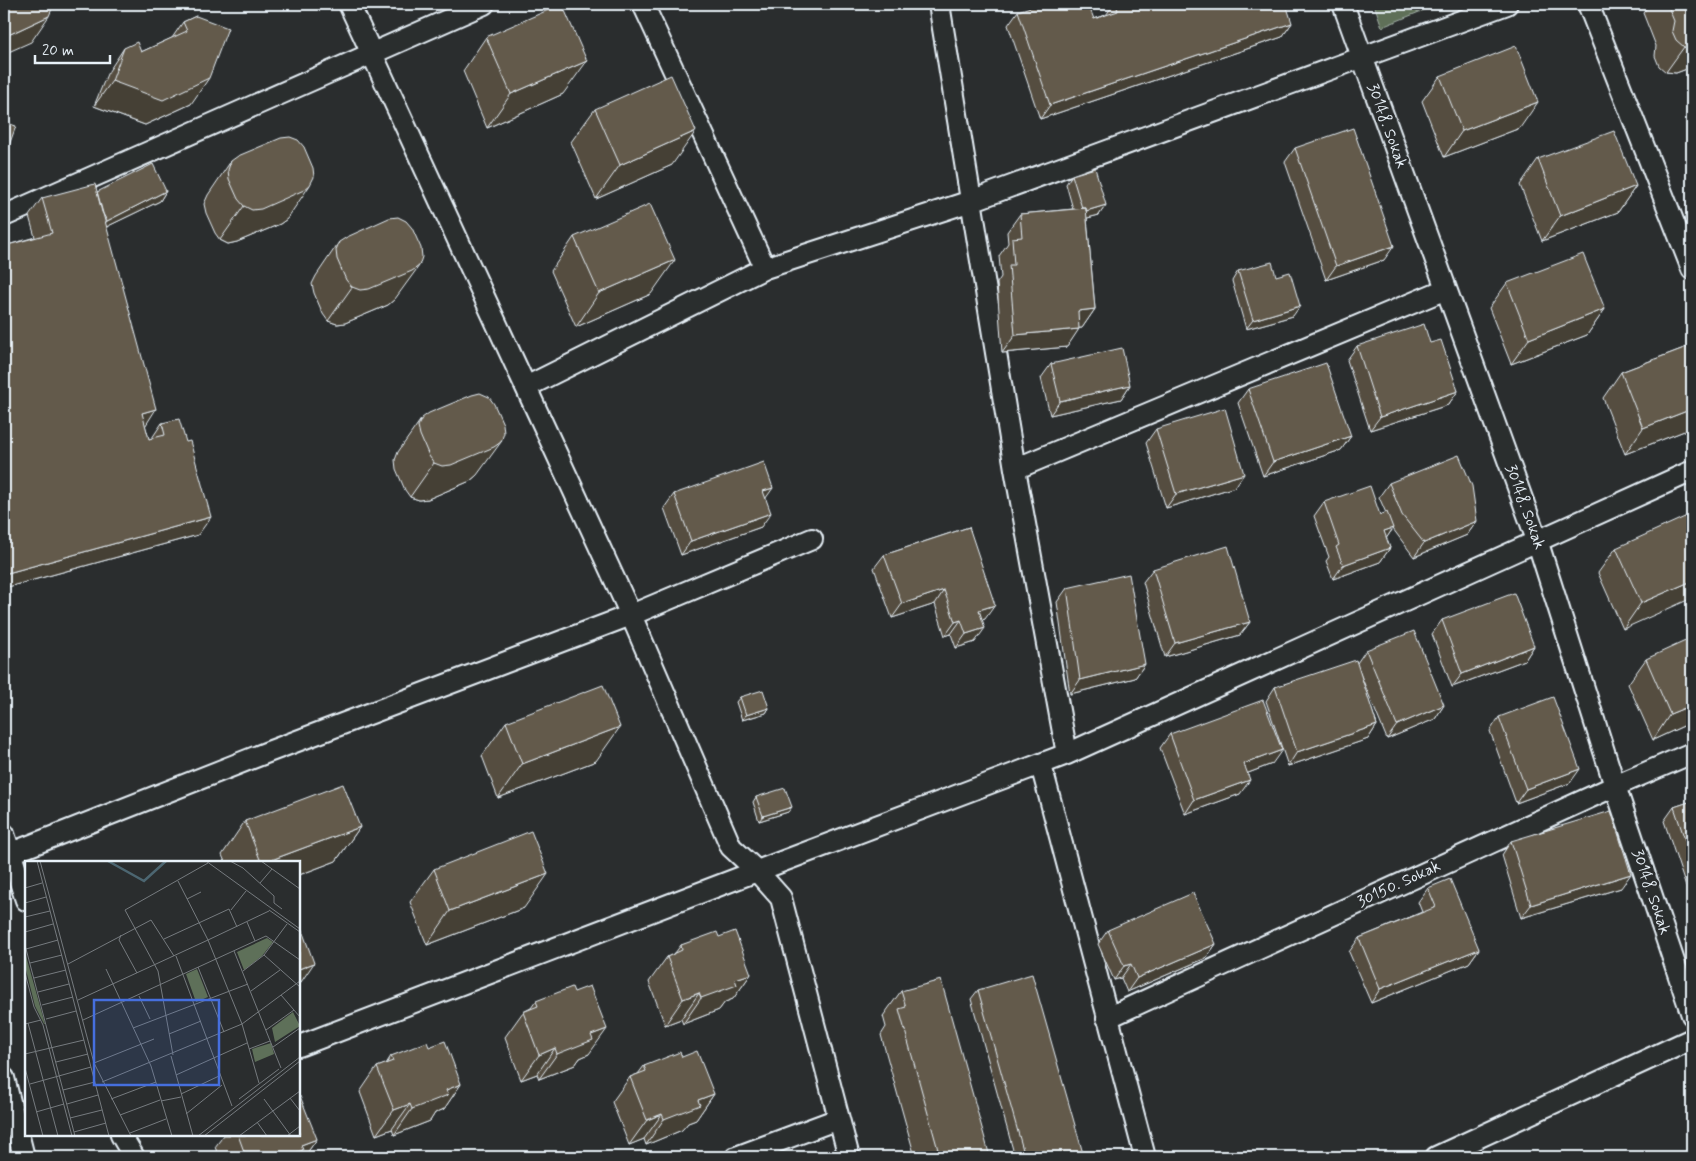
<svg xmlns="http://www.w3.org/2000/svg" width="1696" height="1161" viewBox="0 0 1696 1161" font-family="Mynerve,sans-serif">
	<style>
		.green { fill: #5e7059; stroke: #a3b0a8 }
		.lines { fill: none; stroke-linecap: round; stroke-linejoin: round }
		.minor-casing { stroke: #e8f1f8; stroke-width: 24 }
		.minor { stroke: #2a2d2e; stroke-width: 20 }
		.wall { fill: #554d40; stroke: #e8f1f8 }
		.shaded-wall { fill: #453f34; stroke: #e8f1f8 }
		.building { fill: #635a4b; stroke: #e8f1f8 }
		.labels { text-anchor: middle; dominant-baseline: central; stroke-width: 5; stroke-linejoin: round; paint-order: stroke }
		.street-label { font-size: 16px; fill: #e8f1f8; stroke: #2a2d2e }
		.inset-river { fill: none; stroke: #4c6671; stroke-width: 2.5 }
		.inset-road { fill: none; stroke: #767b7f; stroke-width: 1 }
		.view { fill: #466fde; fill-opacity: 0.15; stroke: #466fde; stroke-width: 2.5 }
		.inset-edge { fill: none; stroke: #e8f1f8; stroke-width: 2.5 }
	</style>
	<rect width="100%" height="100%" fill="#2a2d2e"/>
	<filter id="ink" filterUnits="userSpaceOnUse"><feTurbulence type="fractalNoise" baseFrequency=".02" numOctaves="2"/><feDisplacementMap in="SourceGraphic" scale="10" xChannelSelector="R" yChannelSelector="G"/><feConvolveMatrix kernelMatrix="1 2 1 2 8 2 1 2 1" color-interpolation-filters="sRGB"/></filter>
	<g filter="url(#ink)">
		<path class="green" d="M1374,4h65l-57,23z"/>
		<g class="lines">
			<g class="minor-casing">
				<path id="minor" d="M349,4l282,611 100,232 26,24 24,27 68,259
					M643,4l122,264
					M939,4l76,465 52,285
					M1343,4l194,536 78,246 77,229
					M1588,4l104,265
					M4,216l480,-212
					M526,387l239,-119 206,-67 536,-197
					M1015,469l431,-180
					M1041,765l104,392
					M4,834l22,66
					M9,854l259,-102 363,-137 181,-76
					M1107,1018l508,-232 77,-33
					M299,1046l458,-175 310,-117 625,-283
					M4,1078l20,79
					M121,1135l13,22
					M736,1157l102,-38
					M1436,1157l256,-118"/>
			</g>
			<use href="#minor" class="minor"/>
		</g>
		<path class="wall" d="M1114,4h2l176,19 -10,14 -242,82 -32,-94 10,-14 76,8 12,-4z
			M1650,4h42v63l-16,6 -10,-1 -7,-6 -4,-10 1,-10 -13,-33z
			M196,16l-5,88 -46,21 -51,-19 13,-32 17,-26 17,4 31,-14 11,-16z
			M486,37l77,57 -76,34 -24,-57z
			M1440,76l80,52 -76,29 -22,-56z
			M595,109l77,56 -76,34 -25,-57z
			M1295,148l89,112 -58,20 -41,-118z
			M1538,159l98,27 -18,26 -76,29 -22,-56z
			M231,161l56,58 -7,5 -43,18 -9,2 -8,-4 -5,-7 -9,-20 -2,-9 4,-9z
			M1072,175l34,30 -7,10 -12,3 8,91 -13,19h-3l-12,19 -65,6 -5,-70 4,-6 -2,-21 9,-13 -1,-11 13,-18 53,-5 -7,-25z
			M166,191l-6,10 -54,26 39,198 4,14 3,-1 10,-15 36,112 -194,53v-342l31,-9 -6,-21 13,-18 55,-6z
			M574,237l77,57 -75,33 -25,-56z
			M339,242l56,57 -7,6 -43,18 -8,1 -9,-3 -5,-7 -9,-21 -2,-9 4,-8z
			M1238,271l38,5 17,40 -47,13 -14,-48z
			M1507,283l98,26 -18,26 -76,29 -22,-56z
			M1430,343l28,48 -10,14 -78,25 -23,-70 10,-14z
			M1692,345v83l-67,26 -22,-56 18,-26z
			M1051,364l79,21 -9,14 -71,16 -9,-37z
			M1248,389l103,47 -10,14 -78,26 -25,-73z
			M422,418l55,57 -7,6 -42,18 -9,1 -9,-3 -5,-7 -9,-21 -1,-9 3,-8z
			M1156,429l79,58 -69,21 -20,-65z
			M1389,483l88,38 -10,14 -53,22 -21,-28 -7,9 4,10 -10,14 -47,17 -7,-18 3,-4 -15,-41 10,-14 56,13 6,-2 -7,-16z
			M674,494l92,4 -5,29 -80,28 -17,-47z
			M969,527l16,92 -3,1 -7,22 -19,6 -5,-14 -6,2 -10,-32 -43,14 -18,-50 10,-13z
			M1616,548l76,33 -69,48 -25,-56z
			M1153,569l97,53 -10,13 -75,22 -22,-75z
			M1067,588l78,76 -10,14 -65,16 -13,-92z
			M1442,620l92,26 -9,14 -73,27 -20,-53z
			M1366,650l78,55 -9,14 -48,20 -28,-68 18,54 -9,14 -80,27 -22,-65 9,-14 82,-24z
			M1646,659l46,63 -39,18 -25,-56z
			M740,697l29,11 -3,5 -24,7 -6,-18z
			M1499,717l71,66 -54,20 -26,-72z
			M506,722l90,39 -98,37 -16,-42z
			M1170,734l102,30 -24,9 -8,21 -55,20 -25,-66z
			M756,797l32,15 -29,9 -6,-19z
			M1692,801v84l-6,2 -22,-66 10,-14z
			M245,821l115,6 -24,34 -37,14v-13h-74l-3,-7z
			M1511,841l110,47 -100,30 -19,-63z
			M434,869l90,39 -97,37 -17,-43z
			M1428,888l51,61 -10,14 -98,40 -22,-51 10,-14 63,-26 -4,-10z
			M1108,930l108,14 -10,14 -79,34 -6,-14 -7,2 -16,-36z
			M719,937l32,37 -18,25 -8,3 -6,8 -36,14 -2,-5 -16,6 -16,-43 18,-25 8,-4 6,-8z
			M978,990l106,167h-69l-44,-158z
			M901,991l89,166h-75l-34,-122 5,-8 -3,-11z
			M536,1001l53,53 -9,4 -5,7 -36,14 -2,-5 -16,6 -16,-43 18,-25 8,-4z
			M429,1047l32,37 -17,25 -9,4 -5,8 -36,14 -2,-6 -16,6 -16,-43 17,-25 9,-3 5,-8z
			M682,1057l32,37 -18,26 -8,3 -6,7 -36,15 -2,-6 -15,6 -17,-43 18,-25 8,-3 6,-8z
			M224,1135h75l18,4 -13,18h-85l-4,-10z"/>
		<path class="shaded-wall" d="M49,16l-18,26 -27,12v-17z
			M1292,23l-10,14 -242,82 10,-14z
			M1684,47l8,1v19l-16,6 -10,-1z
			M587,61l-24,33 -76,34 24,-34z
			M209,78l-18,26 -46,21 -51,-19 18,-25z
			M1538,102l-18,26 -76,29 18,-26z
			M696,131l-24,34 -76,34 24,-34z
			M310,185l-23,34 -7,5 -43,18 -9,2 -8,-4 24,-34z
			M1636,186l-18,26 -76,29 18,-25z
			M166,191l-6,10 -60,29 7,-9z
			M1106,205l-7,10 -23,6 7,-9z
			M1394,246l-10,14 -58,20 10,-14z
			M675,260l-24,34 -75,33 23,-34z
			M419,266l-24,33 -7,6 -43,18 -8,1 -9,-3 24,-34z
			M1300,306l-7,10 -47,13 7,-9z
			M1095,309l-13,19 -17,1 13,-18z
			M1605,309l-18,26 -76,29 18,-25z
			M1079,329l-12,18 -65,6 13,-18z
			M1130,385l-9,14 -71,16 10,-14z
			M1458,391l-10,14 -78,25 10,-13z
			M156,409l-12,19 -2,-15z
			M1692,409v19l-67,26 18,-26z
			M1351,436l-10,14 -78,26 10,-14z
			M501,442l-24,33 -7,6 -42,18 -9,1 -9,-3 24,-34z
			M1244,474l-9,13 -69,21 10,-14z
			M773,488l-10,14v-11z
			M771,513l-10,14 -80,28 10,-14z
			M211,517l-13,18 -194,53v-14z
			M1477,521l-10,14 -53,22 10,-14z
			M1393,528l-9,14v-11z
			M1390,548l-10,14 -47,17 10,-14z
			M1692,581v17l-69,31 18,-26z
			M944,590l-9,14 -43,14 10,-14z
			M995,605l-10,14 -16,5 10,-14z
			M961,620l-10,14 -6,2 10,-14z
			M1250,622l-10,13 -75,22 10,-14z
			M985,628l-10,14 -19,6 10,-14z
			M1534,646l-9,14 -73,27 10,-13z
			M1145,664l-10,14 -65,16 10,-14z
			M1444,705l-9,14 -48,20 10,-14z
			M1692,705v17l-39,18 17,-26z
			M769,708l-3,5 -24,7 4,-5z
			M1377,725l-9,14 -80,27 9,-14z
			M620,727l-24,34 -98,37 24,-34z
			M1282,750l-10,14 -37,14 9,-14z
			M1580,769l-10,14 -54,20 10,-14z
			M1250,780l-10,14 -55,20 9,-14z
			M792,807l-4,5 -29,9 4,-5z
			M360,827l-24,34 -37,14v-13h-33z
			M548,874l-24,34 -97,37 23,-34z
			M1631,874l-10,14 -100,30 10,-13z
			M1692,879v6l-6,2z
			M1216,944l-10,14 -79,34 10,-14z
			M1479,949l-10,14 -98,40 9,-14z
			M314,963l-15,22v-16z
			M1131,964l-10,14 -7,2 10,-14z
			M751,974l-18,25 -8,3 -6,8 -36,14 18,-26 34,-19z
			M699,993l-18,26 -16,6 18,-26z
			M607,1029l-18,25 -9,4 -5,7 -36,14 18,-25 34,-19z
			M555,1048l-18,26 -16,6 18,-25z
			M461,1084l-17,25 -9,4 -5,8 -36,14 18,-26 34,-19z
			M714,1094l-18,26 -8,3 -6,7 -36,15 18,-26 34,-19z
			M410,1104l-18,25 -16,6 18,-25z
			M662,1114l-18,25 -15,6 18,-25z
			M317,1139l-13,18h-19l16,-12z"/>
		<path class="building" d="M4,4h50l-5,12 -45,21z
			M562,4l25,57 -76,33 -25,-57z
			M1040,4h48l6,15 24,-8 -2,-7h170l6,19 -242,82 -32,-94z
			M1667,4h25v44l-8,-1 -8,-7 -4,-9 2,-10z
			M196,16l32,12 -19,50 -46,22 -51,-19 12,-33 13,-6 4,10 46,-21 -4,-9z
			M1516,46l22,56 -76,29 -22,-55z
			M671,75l25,56 -76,34 -25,-56z
			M4,122l12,4 -12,33z
			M1353,128l41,118 -58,20 -41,-118z
			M1614,131l22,55 -76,30 -22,-57z
			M290,137l8,3 6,7 9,21 1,9 -4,8 -6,5 -43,19 -9,1 -8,-4 -6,-7 -9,-20 -1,-9 3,-9 7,-5 43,-18z
			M153,164l13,27 -59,30 -5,-9 -5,-20z
			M1095,168l11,37 -20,6v-3h-4l-10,-33z
			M95,184l61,225 -14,4 7,26 16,-4 -3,-12 17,-4 7,23 4,-1 21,76 -207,57v-328l48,-13 -10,-35z
			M650,204l25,56 -76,33 -25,-56z
			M1086,208l9,101 -17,2 1,18 -64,6 -6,-70h5l-2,-27 10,-1 -2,-23z
			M398,217l8,4 6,7 9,20 1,9 -3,9 -7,5 -43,18 -9,1 -8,-3 -6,-7 -9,-21 -1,-9 3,-8 8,-5 42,-19z
			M1583,254l22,55 -76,30 -22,-56z
			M1272,262l4,14 14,-4 10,34 -47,14 -15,-49z
			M1424,324l6,19 11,-3 17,51 -78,26 -23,-71z
			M1692,345v64l-49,19 -22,-56z
			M1122,348l8,37 -70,16 -9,-37z
			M1326,363l25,73 -78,26 -25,-73z
			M480,393l9,4 5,7 9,20 1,9 -3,9 -7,5 -43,18 -9,1 -8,-3 -5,-7 -9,-21 -2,-9 4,-8 7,-5 43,-18z
			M1225,408l19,66 -68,20 -20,-65z
			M1459,455l13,31 5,35 -53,22 -22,-28 -13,-32z
			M764,462l9,26 -10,3 8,22 -80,28 -17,-47z
			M1370,486l10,29 7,-3 6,16 -9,3 6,17 -47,17 -7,-18 3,-2 -15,-43z
			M1687,516l5,12v53l-51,22 -25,-55z
			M969,527l26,78 -16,5 6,18 -19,6 -5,-14 -6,2 -11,-32 -42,14 -18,-49z
			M1228,546l22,76 -75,21 -22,-74z
			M1129,574l16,90 -65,16 -13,-92z
			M1514,593l20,53 -72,28 -20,-54z
			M1414,631l30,74 -47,20 -31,-75z
			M1692,638v67l-22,9 -24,-55z
			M1356,660l21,65 -80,27 -22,-65z
			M603,685l17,42 -98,37 -16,-42z
			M763,690l6,18 -23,7 -6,-18z
			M1553,697l27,72 -54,20 -27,-72z
			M1263,700l19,50 -38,14 6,16 -56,20 -24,-66z
			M343,784l17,43 -94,35h-5l-16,-41z
			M785,788l7,19 -29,9 -7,-19z
			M1692,801v60l-18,-54z
			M1611,811l20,63 -100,31 -20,-64z
			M531,831l17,43 -98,37 -16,-42z
			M1450,879l29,70 -99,40 -21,-51 77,-31 -8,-19z
			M1193,893l23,51 -79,34 -6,-14 -7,2 -16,-36z
			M299,922l15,41 -15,6z
			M735,931l16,43 -16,5 2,6 -36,13 -2,-5 -16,6 -16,-42 15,-7 -1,-5 36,-13 2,5z
			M1032,974l52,183h-59l-47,-167z
			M941,980l49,177h-50l-41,-148 7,-2 -5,-16z
			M590,986l17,43 -16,6 2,5 -36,14 -2,-6 -16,7 -16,-43 15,-6 -2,-5 36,-14 2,5z
			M445,1041l16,43 -15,6 2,5 -36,14 -2,-5 -16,6 -17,-43 16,-6 -2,-5 36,-14 2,5z
			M697,1051l17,43 -16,6 2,5 -36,14 -2,-5 -15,6 -17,-43 16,-6 -2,-5 36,-14 2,5z
			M300,1096l17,43 -16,6 2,5 -18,7h-39l-8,-22h61v-38z"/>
	</g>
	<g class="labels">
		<g class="street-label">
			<text transform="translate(1387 126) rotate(70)">30148. Sokak</text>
			<text transform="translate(1525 507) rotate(70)">30148. Sokak</text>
			<text transform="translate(1399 884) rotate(-25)">30150. Sokak</text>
			<text transform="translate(1651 892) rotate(71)">30148. Sokak</text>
		</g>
	</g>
	<g transform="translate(25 861)">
		<rect width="275" height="275" fill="#2a2d2e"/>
		<path d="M242,77l6,4 -11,14 -18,14 -7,-18zM1,95l19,68h-1l-9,-18 -9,-36zM172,108l11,28 -12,5 -10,-28zM268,151l7,14 -25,16 -3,-14zM246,182l3,11 -19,8 -3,-13z" fill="#5e7059"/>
		<path class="inset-river" d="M83,0l36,20 22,-20"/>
		<path class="inset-road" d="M12,0l72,275M15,0l54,202 37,73M181,0l94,68M205,0l13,7 31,28v7l8,6M236,0l39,28M235,22l12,-14M0,27l17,-5M162,38l14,-7M0,42l21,-6M206,49l15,-19M244,49l31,22M0,56l25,-6M222,61l8,19M0,71l28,-8M96,74l-2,5 18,33M139,78l65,-30 8,18M0,84l50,191M1,88l32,-9M209,90l47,117M239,94l36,32M151,95l56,150M5,102l32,-8M43,103l83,-44 23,36M173,106l26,65M81,108l45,97 21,70M218,110l21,-16 23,-31M0,112l9,34 9,18 29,111M9,117l32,-8M226,130l29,-21M13,131l31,-8M256,134l19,22M114,135l11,23M53,139l130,-60 -30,-59M17,144l31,-8M21,158l30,-8M58,159l183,-84 34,24M3,162l30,113M0,163l16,-4M108,167l115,-44M241,169l28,-20M144,173l32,-13M248,186l27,-19M224,188l21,-8M0,193l59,-14M148,194l-15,-84 -33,-61 83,-47M146,195l22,80M31,201l32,-8M69,202l60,-24M0,207l18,68M151,214l71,-32M77,221l140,-58 58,-43M234,222l-17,-59 -34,-84 61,-29M5,223l61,-17M38,229l32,-8M156,233l38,-18M265,237l10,13M86,238l45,-17M214,238l40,-30M239,238l27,37M136,240l20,-4M42,243l31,-9M11,251l28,-8M161,253l36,-29M95,254l40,-15M45,257l32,-8M232,261l10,14M49,271l32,-9M105,272l36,-14M173,275l102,-79M179,275l96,-75M214,275l61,-45M262,275l13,-10"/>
		<path class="view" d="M69,139h125v85h-125z"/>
		<rect width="275" height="275" class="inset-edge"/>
	</g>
	<rect width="1696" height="1161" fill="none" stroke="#2a2d2e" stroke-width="20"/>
	<rect x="10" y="10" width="1676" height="1141" fill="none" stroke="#e8f1f8" stroke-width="2" filter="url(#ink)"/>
	<path d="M35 55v8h75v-8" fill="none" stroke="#e8f1f8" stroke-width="2.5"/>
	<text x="42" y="55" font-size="15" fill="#e8f1f8" stroke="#2a2d2e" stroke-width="4" paint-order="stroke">20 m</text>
</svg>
